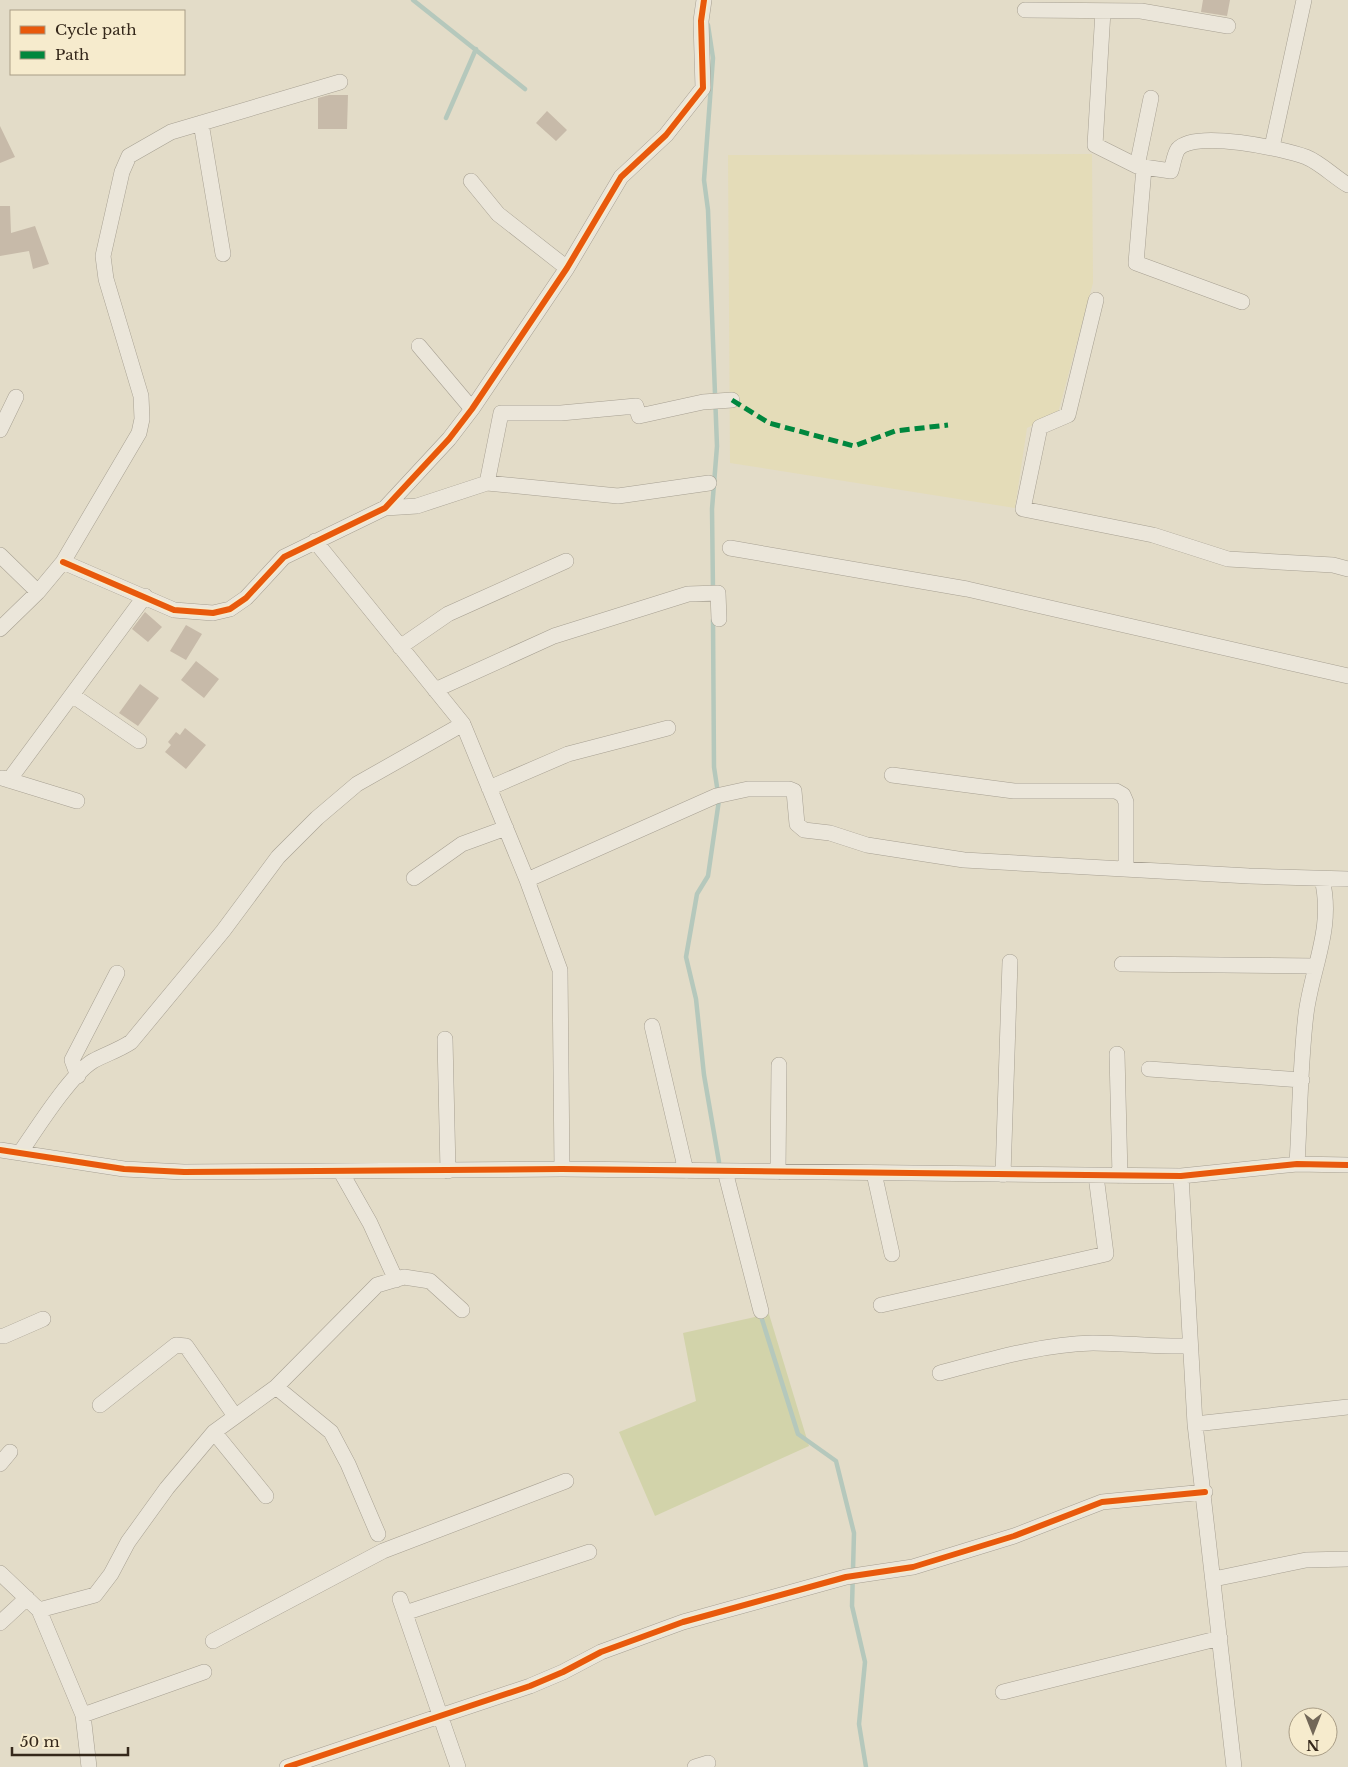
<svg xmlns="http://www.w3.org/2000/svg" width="1348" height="1767" viewBox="0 0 1348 1767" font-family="'Libre Baskerville',serif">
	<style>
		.farmland { fill: #e4dcb8 }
		.green { fill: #d2d3aa }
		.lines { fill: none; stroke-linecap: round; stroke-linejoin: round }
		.stream { stroke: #b5c8bc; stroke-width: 4.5 }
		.building { fill: #c7baa9 }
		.minor-casing { stroke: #a7a092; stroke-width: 16 }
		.minor { stroke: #ebe6da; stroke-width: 15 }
		.quiet { stroke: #00873e; stroke-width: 5; stroke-dasharray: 10 5; stroke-linecap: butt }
		.cycleway-casing { stroke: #f6ebcd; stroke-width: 9 }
		.cycleway { stroke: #e8590c; stroke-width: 6 }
	</style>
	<rect width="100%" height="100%" fill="#e3dcc8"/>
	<path class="farmland" d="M1092,154l1,129 -35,130 -31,15 -12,80 -285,-45 -2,-308z"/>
	<path class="green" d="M769,1314l40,132 -154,70 -36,-84 77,-31 -13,-68z"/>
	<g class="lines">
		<path class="stream" d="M413,0l112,89
			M708,25l5,33 -9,122 4,30 9,236 -5,63 1,82
			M446,118l30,-69
			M713,619l1,148 5,33 -11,76 -11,18 -11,63 10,42 8,76 15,87
			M760,1313l38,121 38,27 18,72 -2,73 13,56 -6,62 7,43"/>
	</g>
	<path class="building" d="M1203,0h27l-3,16 -26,-4z
		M329,95h19l-1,34h-29v-31z
		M547,111l20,19 -11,11 -20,-18z
		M0,126l15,31 -15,6z
		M0,206h10l1,27 24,-7 14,38 -16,5 -4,-18 -29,5z
		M145,612l17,15 -14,15 -16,-13z
		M186,625l16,9 -16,26 -16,-9z
		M196,661l23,18 -15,19 -23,-18z
		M140,684l19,14 -21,28 -19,-13z
		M185,728l21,17 -20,24 -21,-17 6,-7 -3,-3 8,-10 4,3z"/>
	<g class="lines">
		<g class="minor-casing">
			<path id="minor" d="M1025,10l116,1 87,15
				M1103,11l-8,134 42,21 34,5c2,-6 3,-16 7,-22 17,-20 106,0 128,8 15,6 28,20 42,28
				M201,123l22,131
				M1272,147l32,-147
				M1137,166l14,-68
				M1144,168l-8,95 106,39
				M471,181l27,33 69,54
				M1096,300l-28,115 -28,12 -17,82 130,26 75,24 105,6 15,4
				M419,346l53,63
				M0,430l16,-33
				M487,483l14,-70h60l75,-7 3,10 64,-14 29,-2
				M385,508l32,-2 70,-23 131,13 91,-13
				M315,541l148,183 64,156 33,90 2,199
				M730,548l237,41 381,87
				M0,555l38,37
				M63,562l111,48 39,3 17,-4 16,-11 38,-41 101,-49 64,-69 23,-30 95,-141 54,-91 45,-42 37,-47 -2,-67 3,-21
				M0,629l38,-37 25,-30 76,-129 3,-14 -1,-23 -35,-117 -3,-23 19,-84 7,-16 42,-24 169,-50
				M400,647l48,-33 118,-53
				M435,690l119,-54 134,-42 30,-1 1,26
				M72,695l67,46
				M892,775l122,16h102l7,4 3,7v67
				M2,778l75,23
				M9,780l136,-184
				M489,788l79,-34 100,-26
				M414,878l48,-34 44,-16
				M527,880l189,-84 32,-7h41l5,2 3,33 7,6 26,3 37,12 97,15 285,16 99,3
				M1122,964l193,2
				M652,1026l34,145
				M445,1039l3,132
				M1117,1054l3,122
				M1149,1069l153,11
				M78,1076l-6,-16 45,-87
				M0,1150l124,19 60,3 378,-3 619,7 116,-12 51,1
				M20,1153c15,-22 51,-79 73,-92 13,-7 26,-11 38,-19l92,-111 55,-74 39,-39 40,-34 106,-60
				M1297,1164c3,-49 3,-100 9,-150 6,-47 28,-86 16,-135
				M725,1171l36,140
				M341,1172l29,51 26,57
				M778,1172l1,-107
				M874,1173l18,81
				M1003,1175l7,-213
				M1181,1176l14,248 39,343
				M881,1305l225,-51 -10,-78
				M0,1336h4l39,-17
				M940,1373c49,-13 102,-29 153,-30 32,0 64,4 96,3
				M276,1387l101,-102 27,-8 26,4 32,29
				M100,1405l76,-60 10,1 49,70
				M1195,1424l153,-17
				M214,1432l52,64
				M0,1464l10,-12
				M0,1573l39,37 44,105 6,52
				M1214,1579l92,-19 42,-1
				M400,1599l58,168
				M39,1610l56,-15 16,-21 17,-32 39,-54 47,-56 62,-45 55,45 17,32 30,70
				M405,1613l184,-61
				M0,1623l27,-25
				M213,1641l170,-90 183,-70
				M1003,1692l217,-54
				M83,1715l121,-43
				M287,1767l243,-81 33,-14 38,-20 82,-30 163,-45 67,-10 101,-31 88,-34 103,-10
				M695,1767l13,-4"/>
		</g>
		<use href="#minor" class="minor"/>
		<path class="quiet" d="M732,400l37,23 85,23 41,-15 53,-6"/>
		<g class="cycleway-casing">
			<path id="cycleway" d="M63,562l111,48 39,3 17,-4 16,-11 38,-41 101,-49 64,-69 23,-30 95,-141 54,-91 45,-42 37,-47 -2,-67 3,-21
				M0,1150l124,19 60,3 378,-3 619,7 116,-12 51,1
				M287,1767l243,-81 33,-14 38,-20 82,-30 163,-45 67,-10 101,-31 88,-34 103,-10"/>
		</g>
		<use href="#cycleway" class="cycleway"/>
	</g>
	<rect x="10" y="10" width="175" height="65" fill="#f6ebcd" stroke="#a99d86"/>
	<rect x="20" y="26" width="25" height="8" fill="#e8590c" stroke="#a99d86"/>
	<text x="55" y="35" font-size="15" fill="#35281b">Cycle path</text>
	<rect x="20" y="51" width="25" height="8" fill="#00873e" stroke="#a99d86"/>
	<text x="55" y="60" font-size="15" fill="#35281b">Path</text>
	<g transform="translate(1313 1732) rotate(180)"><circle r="24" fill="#f6ebcd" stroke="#a99d86"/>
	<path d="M0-4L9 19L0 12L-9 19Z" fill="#726758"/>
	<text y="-8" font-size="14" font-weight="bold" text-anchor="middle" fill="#35281b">N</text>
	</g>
	<path d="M12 1747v8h116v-8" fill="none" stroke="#35281b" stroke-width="2.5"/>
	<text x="20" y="1747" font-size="15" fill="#35281b" stroke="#f6ebcd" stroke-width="4" paint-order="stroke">50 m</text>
</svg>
